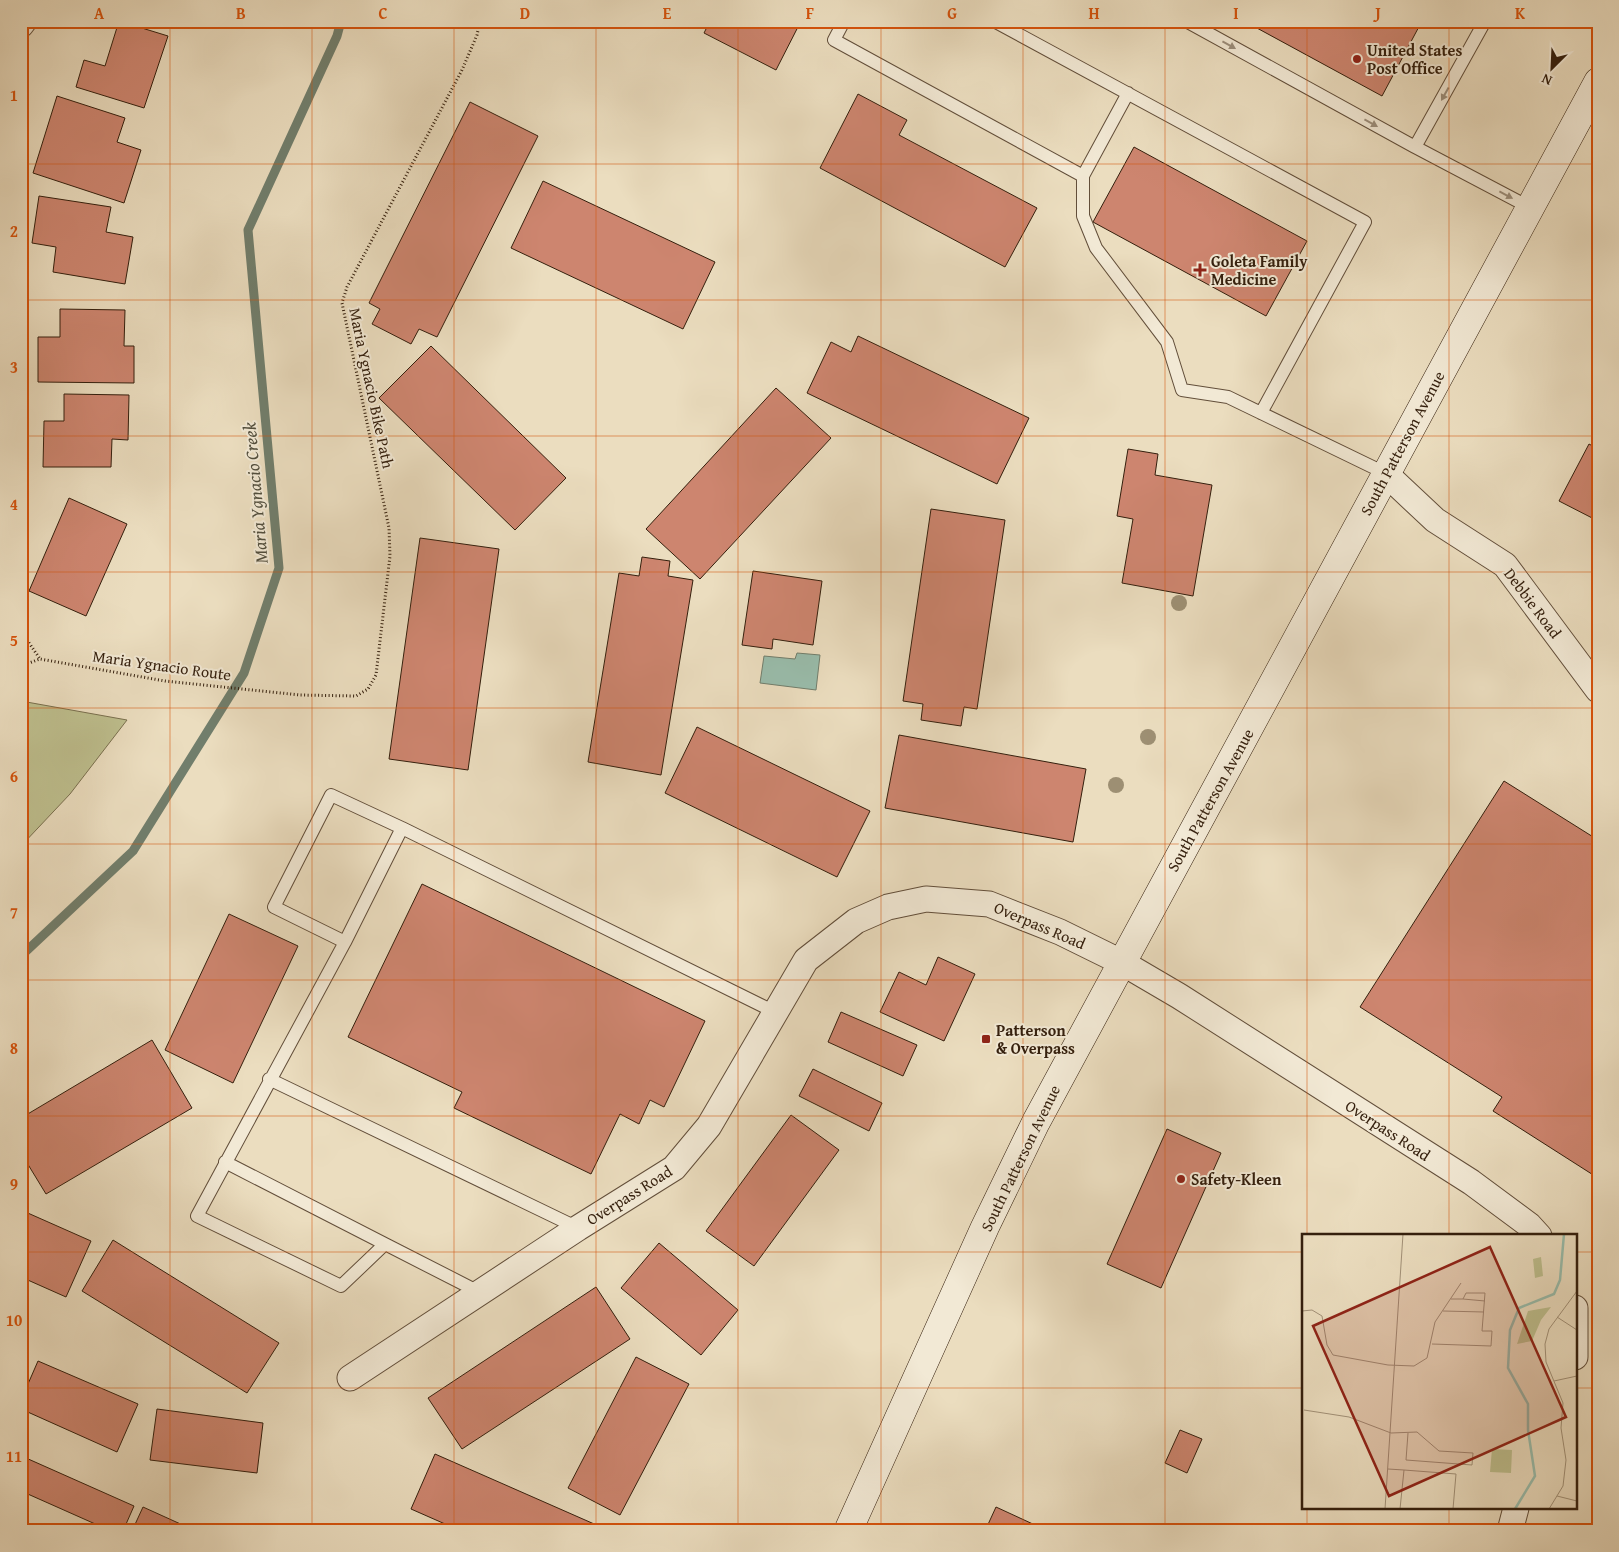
<svg xmlns="http://www.w3.org/2000/svg" width="1619" height="1552" viewBox="0 0 1619 1552" font-family="'Gentium Book Plus',serif">
	<style>
		.green { fill: #bebf8e; stroke: #796f4e }
		.water { fill: #99bdac; stroke: #717e6c }
		.lines { fill: none; stroke-linecap: round; stroke-linejoin: round }
		.stream { stroke: #717e6c; stroke-width: 9 }
		.building { fill: #cd856f; stroke: #341f0d }
		.service-casing { stroke: #624e3a; stroke-width: 14 }
		.minor-casing { stroke: #624e3a; stroke-width: 27 }
		.secondary-casing { stroke: #341f0d; stroke-width: 29 }
		.path { stroke: #341f0d; stroke-width: 3; stroke-dasharray: 1 2.5; stroke-linecap: butt }
		.service { stroke: #f2e9d5; stroke-width: 12 }
		.minor { stroke: #f2e9d5; stroke-width: 25 }
		.secondary { stroke: #f2e9d5; stroke-width: 28 }
		.tree { fill: #9d8f73 }
		.oneway { fill: #9c8e7b }
		.grid { fill: none; stroke: #d6530c; stroke-width: 1; stroke-opacity: 0.55 }
		.poi-dot { fill: #8f2418; stroke: #f2e9d5; stroke-width: 2 }
		.labels { text-anchor: middle; dominant-baseline: central; stroke-width: 4; stroke-linejoin: round; paint-order: stroke }
		.poi-label { font-size: 16px; font-weight: bold; fill: #341f0d; stroke: #f2e9d5; text-anchor: start }
		.street-label { font-size: 16px; fill: #341f0d; stroke: #f2e9d5 }
		.water-label { font-size: 18px; font-style: italic; fill: #524e3d; stroke: #f2e9d5 }
		.inset-river { fill: none; stroke: #99bdac; stroke-width: 2.5 }
		.inset-road { fill: none; stroke: #a29178; stroke-width: 1 }
		.view { fill: #8f2418; fill-opacity: 0.15; stroke: #8f2418; stroke-width: 2.5 }
		.inset-edge { fill: none; stroke: #341f0d; stroke-width: 2.5 }
		.neatline { fill: none; stroke: #d6530c; stroke-width: 2 }
		.grid-label { font-size: 16px; text-anchor: middle; font-weight: bold; fill: #d6530c }
	</style>
	<rect width="100%" height="100%" fill="#ebddbf"/>
	<filter id="stains"><feTurbulence type="fractalNoise" baseFrequency=".004" numOctaves="4"/><feColorMatrix values="0 0 0 0 .2 0 0 0 0 .09 0 0 0 0 .02 0 0 0 .5 -.17"/></filter>
	<radialGradient id="worn" r=".72"><stop offset=".6" stop-color="#630" stop-opacity="0"/><stop offset="1" stop-color="#630" stop-opacity=".3"/></radialGradient>
	<path class="green" d="M21,701l106,19 -57,74 -49,52z"/>
	<path class="water" d="M797,653l23,2 -4,35 -56,-7 4,-27 31,3z"/>
	<g class="lines">
		<path class="stream" d="M21,956l112,-105 111,-178 35,-105 -31,-338 89,-194 4,-15"/>
	</g>
	<path class="building" d="M119,21l49,15 -24,72 -68,-21 8,-27 21,6z
		M198,21h20l-1,6z
		M710,21h91l-25,49 -72,-37z
		M1244,21h178l-40,75z
		M858,94l49,26 -8,15 138,73 -32,59 -185,-99z
		M57,96l68,22 -8,24 24,8 -17,53 -91,-30z
		M470,102l68,34 -101,201 -18,-8 -8,15 -39,-20 8,-15 -11,-6z
		M1134,147l173,94 -41,75 -173,-94z
		M543,181l172,81 -32,67 -172,-81z
		M39,196l72,11 -5,25 27,5 -8,47 -72,-12 3,-25 -24,-4z
		M60,309l65,1 -1,36h10v37l-96,-1v-45h22z
		M858,336l171,82 -32,66 -190,-91 24,-51 20,10z
		M431,346l135,132 -51,52 -136,-132z
		M776,388l55,50 -131,141 -54,-50z
		M64,394l65,1 -1,45 -16,-1 -1,28h-68l1,-46h20z
		M1589,444l9,5v72l-39,-20z
		M1128,449l30,5 -3,21 57,10 -19,111 -71,-13 11,-64 -16,-3z
		M69,498l58,26 -41,92 -57,-25z
		M931,509l74,11 -28,189 -13,-2 -3,19 -40,-6 2,-16 -20,-3z
		M420,538l79,11 -31,221 -79,-11z
		M642,557l28,4 -2,15 25,4 -32,195 -73,-13 31,-189 20,3z
		M753,571l69,10 -9,64 -40,-6 -1,10 -30,-4z
		M697,727l173,84 -33,66 -172,-84z
		M899,735l187,34 -13,73 -188,-34z
		M1504,781l94,59v338l-105,-67 9,-14 -142,-90z
		M422,884l283,137 -41,86 -14,-7 -11,24 -19,-10 -29,60 -137,-66 8,-16 -114,-55z
		M229,914l69,32 -65,137 -68,-33z
		M938,957l37,17 -31,67 -64,-29 19,-40 27,13z
		M841,1012l76,33 -14,31 -75,-34z
		M152,1040l40,68 -146,86 -25,-41v-35z
		M813,1069l69,34 -13,28 -70,-35z
		M791,1115l48,35 -85,116 -48,-35z
		M1167,1129l54,24 -60,135 -54,-24z
		M21,1210l70,31 -25,56 -45,-20z
		M113,1240l166,103 -32,50 -165,-102z
		M659,1243l79,67 -37,45 -80,-67z
		M596,1287l34,52 -168,110 -34,-51z
		M636,1357l53,27 -69,131 -52,-27z
		M38,1361l100,43 -21,48 -96,-43v-9z
		M157,1409l106,14 -6,50 -107,-13z
		M1180,1430l22,9 -15,34 -22,-10z
		M435,1454l166,73 -1,4h-139l-50,-22z
		M26,1458l108,48 -11,25h-12l-90,-40v-21z
		M143,1507l53,24h-64z
		M996,1507l52,24h-63z"/>
	<g class="lines">
		<g class="service-casing">
			<path id="service" d="M844,21l-10,19 249,136v40l13,32 71,94 15,48 46,7 157,76
				M994,21l371,201 -104,191
				M1186,21l229,126
				M1485,21l-70,126 114,60
				M1083,176l45,-83
				M345,942l57,-114
				M269,1079l309,149
				M225,1162l160,82
				M479,1292l-94,-48 -44,42 -144,-70 148,-274 -71,-35 57,-112 71,33 373,184"/>
		</g>
		<g class="minor-casing">
			<path id="minor" d="M21,25l3,-4
				M1385,473l50,47 70,45 93,125
				M1575,1308v49
				M350,1378l228,-150 96,-60 35,-42 97,-166 50,-39 32,-14 38,-8 63,5 71,28 61,30 58,34 292,186 58,43 10,11
				M1510,1531l6,-23"/>
		</g>
		<g class="secondary-casing">
			<path id="secondary" d="M848,1531l137,-304 51,-105 562,-1040"/>
		</g>
		<path class="path" d="M21,631l19,28
			M21,666l19,-7 125,22 135,14 56,1 12,-7 8,-14 14,-119 -1,-28 -47,-225 5,-16 115,-217 15,-35 3,-14"/>
		<use href="#service" class="service"/>
		<use href="#minor" class="minor"/>
		<use href="#secondary" class="secondary"/>
	</g>
	<g class="tree">
		<circle cx="1179" cy="603" r="8"/>
		<circle cx="1148" cy="737" r="8"/>
		<circle cx="1116" cy="785" r="8"/>
	</g>
	<defs><path id="oneway-solid" d="M-6-.8H1V-3.2L6.5 0L1 3.2V.8H-6Z" transform="scale(1.25)"/></defs>
	<g class="oneway">
		<use href="#oneway-solid" transform="translate(1229 45) rotate(29)"/>
		<use href="#oneway-solid" transform="translate(1445 94) rotate(119)"/>
		<use href="#oneway-solid" transform="translate(1371 123) rotate(29)"/>
		<use href="#oneway-solid" transform="translate(1506 195) rotate(28)"/>
	</g>
	<path class="grid" d="M170,21v1510M312,21v1510M454,21v1510M596,21v1510M738,21v1510M881,21v1510M1023,21v1510M1165,21v1510M1307,21v1215M1449,21v1215M21,164h1577M21,300h1577M21,436h1577M21,572h1577M21,708h1577M21,844h1577M21,980h1577M21,1116h1577M21,1252h1282M1575,1252h23M21,1388h1282M1575,1388h23M1307,1508v23M1449,1508v23"/>
	<g class="poi-dot">
		<circle cx="1357" cy="59" r="5"/>
		<path d="M1197.5 262.5h5v5h5v5h-5v5h-5v-5h-5v-5h5z"/>
		<rect x="981" y="1034" width="10" height="10" rx="2.5"/>
		<circle cx="1181" cy="1179" r="5"/>
	</g>
	<g class="labels">
		<g class="poi-label">
			<text x="1367" y="50">United States<tspan x="1367" dy="18">Post Office</tspan></text>
			<text x="1211" y="261">Goleta Family<tspan x="1211" dy="18">Medicine</tspan></text>
			<text x="996" y="1030">Patterson<tspan x="996" dy="18">&amp; Overpass</tspan></text>
			<text x="1191" y="1179">Safety-Kleen</text>
		</g>
		<g class="street-label">
			<text transform="translate(372 388) rotate(78)">Maria Ygnacio Bike Path</text>
			<text transform="translate(1402 443) rotate(-62)">South Patterson Avenue</text>
			<text transform="translate(1533 603) rotate(53)">Debbie Road</text>
			<text transform="translate(162 665) rotate(8)">Maria Ygnacio Route</text>
			<text transform="translate(1210 800) rotate(-61)">South Patterson Avenue</text>
			<text transform="translate(1040 925) rotate(23)">Overpass Road</text>
			<text transform="translate(1388 1130) rotate(33)">Overpass Road</text>
			<text transform="translate(1020 1158) rotate(-64)">South Patterson Avenue</text>
			<text transform="translate(629 1195) rotate(-32)">Overpass Road</text>
		</g>
		<g class="water-label">
			<text transform="translate(255 493) rotate(-95)">Maria Ygnacio Creek</text>
		</g>
	</g>
	<g transform="translate(1302 1234)">
		<rect width="275" height="275" fill="#ebddbf"/>
		<path d="M239,23l2,19 -8,2 -2,-19zM249,73l-10,13 -9,21 -15,3 11,-33zM190,215l20,1 -1,23 -21,-1z" fill="#bebf8e"/>
		<path class="inset-river" d="M213,275l20,-33 -7,-46v-26l-20,-36 2,-38 9,-22 35,-14 6,-14 4,-46"/>
		<path class="inset-road" d="M161,65l22,2M0,77l10,-1 10,6 5,29 6,10 55,10 26,1 13,-8 8,-36 26,-39M141,77l41,1M255,83l20,13M130,110l59,2 1,-15h-10l3,-38h-19l-3,6h-12M252,147l23,-5M2,176l45,7 42,16 26,-1 22,19 34,2 -1,12 -66,-5 2,-27M86,235l16,1 -4,39M102,236l52,4 -3,35M255,262l20,5M83,275l18,-275M247,275l14,-23 3,-26 -5,-32 2,-25 -17,-41 -1,-18 4,-15 28,-38"/>
		<path class="view" d="M188,13l76,170 -177,79 -76,-170z"/>
		<rect width="275" height="275" class="inset-edge"/>
	</g>
	<rect width="1619" height="1552" fill="none" stroke="#ebddbf" stroke-width="55"/>
	<g transform="translate(1552 68) rotate(204)" stroke="#f2e9d5" stroke-width="4" paint-order="stroke">
	<path d="M0-4L9 19L0 12L-9 19Z" fill="#341f0d"/>
	<text y="-8" font-size="14" font-weight="bold" text-anchor="middle" fill="#341f0d">N</text>
	</g>
	<rect x="28" y="28" width="1564" height="1496" class="neatline"/>
	<g class="grid-label">
		<text x="99" y="19">A</text>
		<text x="241" y="19">B</text>
		<text x="383" y="19">C</text>
		<text x="525" y="19">D</text>
		<text x="667" y="19">E</text>
		<text x="810" y="19">F</text>
		<text x="952" y="19">G</text>
		<text x="1094" y="19">H</text>
		<text x="1236" y="19">I</text>
		<text x="1378" y="19">J</text>
		<text x="1520" y="19">K</text>
		<text x="14" y="101">1</text>
		<text x="14" y="237">2</text>
		<text x="14" y="373">3</text>
		<text x="14" y="510">4</text>
		<text x="14" y="646">5</text>
		<text x="14" y="782">6</text>
		<text x="14" y="918">7</text>
		<text x="14" y="1054">8</text>
		<text x="14" y="1190">9</text>
		<text x="14" y="1326">10</text>
		<text x="14" y="1462">11</text>
	</g>
	<rect width="100%" height="100%" filter="url(#stains)"/>
	<rect width="100%" height="100%" fill="url(#worn)"/>
</svg>
